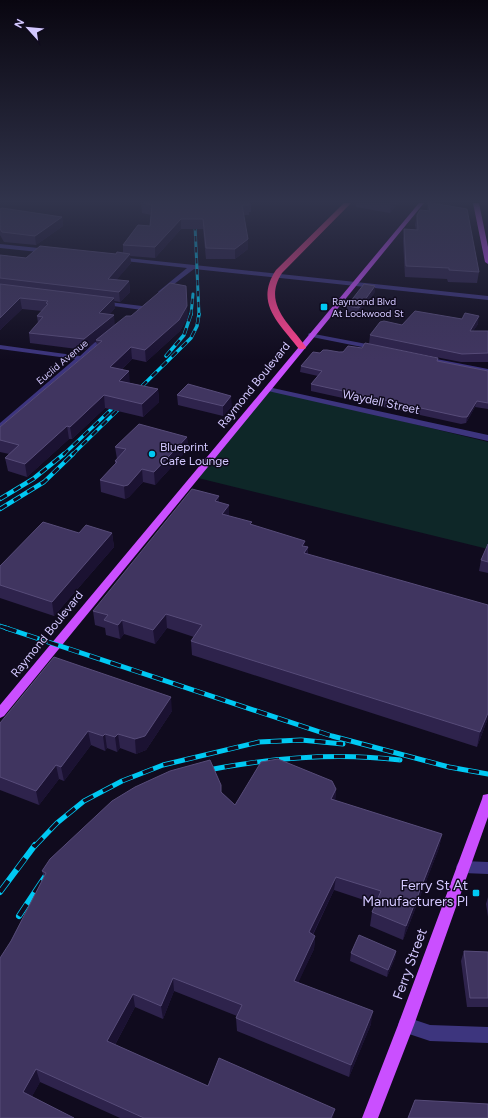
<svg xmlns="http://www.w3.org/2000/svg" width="488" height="1118" viewBox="0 0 488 1118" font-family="Figtree,sans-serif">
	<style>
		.green { fill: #0e2728 }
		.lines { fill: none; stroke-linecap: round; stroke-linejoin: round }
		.street { fill: #3d357e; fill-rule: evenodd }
		.primary { fill: #ca4fff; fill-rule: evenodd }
		.highway { fill: #ff438f; fill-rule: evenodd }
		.rail-far4-casing { stroke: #00c9f3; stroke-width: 3 }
		.rail-far3-casing { stroke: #00c9f3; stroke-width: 3.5 }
		.rail-far2-casing { stroke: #00c9f3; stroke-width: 4.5 }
		.rail-far1-casing { stroke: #00c9f3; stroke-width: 5 }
		.rail-casing { stroke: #00c9f3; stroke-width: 6 }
		.rail-far4 { stroke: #100b1e; stroke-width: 2; stroke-dasharray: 5.5; stroke-linecap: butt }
		.rail-far3 { stroke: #100b1e; stroke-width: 2.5; stroke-dasharray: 7; stroke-linecap: butt }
		.rail-far2 { stroke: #100b1e; stroke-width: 3; stroke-dasharray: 8; stroke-linecap: butt }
		.rail-far1 { stroke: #100b1e; stroke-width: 3.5; stroke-dasharray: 11; stroke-linecap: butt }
		.rail { stroke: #100b1e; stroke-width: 4.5; stroke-dasharray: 14; stroke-linecap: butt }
		.wall { fill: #2e234c }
		.shaded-wall { fill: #1b1232 }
		.building { fill: #403560; stroke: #574c79 }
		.poi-dot { fill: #00c9f3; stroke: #100b1e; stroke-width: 1.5 }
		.labels { text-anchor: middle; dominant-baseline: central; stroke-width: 3; stroke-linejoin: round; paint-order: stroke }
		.far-poi-label { font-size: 10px; fill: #d3c8ff; stroke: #100b1e; text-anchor: start }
		.far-street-label { font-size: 10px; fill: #d3c8ff; stroke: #100b1e }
		.street-label { font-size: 12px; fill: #d3c8ff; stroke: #100b1e }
		.poi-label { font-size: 12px; fill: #d3c8ff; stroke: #100b1e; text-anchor: start }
		.near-poi-label { font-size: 14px; fill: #d3c8ff; stroke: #100b1e; text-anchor: end }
		.near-street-label { font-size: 14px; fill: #d3c8ff; stroke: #100b1e }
	</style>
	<rect width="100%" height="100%" fill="#100b1e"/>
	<path class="green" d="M271,389l217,53v107l-294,-72z"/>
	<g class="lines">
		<path class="street" d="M0,244l48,5 3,2 -3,2 -48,-5z
			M118,257l370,39v4l-294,-31 -33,25 -3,-2 1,-1 28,-23 -71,-8v-2z
			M101,301l41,5 3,2 -3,2 -43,-6v-2z
			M309,333l68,13 4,2 -4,2 -65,-13 -4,-2z
			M95,342l7,2 -99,85 -3,1v-7l75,-64 -75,-10v-4l80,11z
			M421,356l67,13v4l-67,-13z
			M265,387h3l220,48v6l-220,-50h-3z
			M463,861l25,1v12l-25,-1 -5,-2 -2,-4 2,-4z
			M406,1017l24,8 58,2v16l-58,-2 -30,-10 -2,-6 2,-6z"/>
		<path class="primary" d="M419,203h5l-420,513 -4,2v-13z
			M473,203h6l9,44v17l-3,-2z
			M488,794v23l-74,208 -36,93h-16l36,-93 84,-226 1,-4z"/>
		<path class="highway" d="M344,203h7l-69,70c-20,31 8,51 24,74l-1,2h-6c-20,-26 -45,-46 -23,-79z"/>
		<g class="rail-far4-casing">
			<path id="rail-far4" d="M194,203l5,112
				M191,315l2,-21"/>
		</g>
		<g class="rail-far3-casing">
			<path id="rail-far3" d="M166,356l18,-21 7,-21
				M63,455l56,-53
				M72,455l119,-117 6,-12 2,-12"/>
		</g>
		<g class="rail-far2-casing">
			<path id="rail-far2" d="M0,499l33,-20 31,-25
				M0,509l44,-27 29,-28
				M0,626l9,3"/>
		</g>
		<g class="rail-far1-casing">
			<path id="rail-far1" d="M6,628l326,108 117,31 39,7
				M203,771c65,-13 131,-19 197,-11
				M35,846l22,-23 27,-22 38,-20 41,-16 96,-23 42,-2 42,4"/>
		</g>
		<g class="rail-casing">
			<path id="rail" d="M0,892l35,-47
				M19,916l32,-48"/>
		</g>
		<use href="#rail-far4" class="rail-far4"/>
		<use href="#rail-far3" class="rail-far3"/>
		<use href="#rail-far2" class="rail-far2"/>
		<use href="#rail-far1" class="rail-far1"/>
		<use href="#rail" class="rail"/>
	</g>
	<path class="wall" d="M141,203h110v9h-2v3h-5l4,34 -13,10h-29l-3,-30h-22l-26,29 -25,-2 1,7 -15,17 13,1 1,11 -10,10 -6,-1 1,7 -6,7 5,10 17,-9 57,1 -8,14 -34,31 -14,-3 -10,10 8,14 28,6 1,13 -16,15 -38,-9 -33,31h-3l-42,38 -19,-6 -3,-13 4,-4 -9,-2v-25l97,-82 -1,-4 -11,9 -55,-7 -1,-10 9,-10 -1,-7 5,-5 -20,-2 -22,21v-75l26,3 90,-4 7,-1v-8l27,-19 1,-11 -9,-2z
		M356,203h42l-8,10 -34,-6z
		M428,203l51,69 -2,11 -29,-1 -1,-3 -42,-2 -2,-37 1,-11 12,1 -1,-5 2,-10 10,-4z
		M0,209l62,8 1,9 -27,19 -32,-3 -4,-7z
		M375,292l-17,22 -12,-2 1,-6z
		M478,324l-5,7h15v31h-27l-92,-18 1,-9 32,-10z
		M362,348l75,13 51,10v38l-13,-2 -9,16 -5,1 -150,-33v-7l7,-8 -18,-4 1,-6 19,-13 19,-1z
		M177,395l55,11 -9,10 -45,-11z
		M187,437l1,12 -33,36 -12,-3 -14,15 -4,2 -24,-7 -1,-12 15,-16v-3l2,-2 -2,-12z
		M219,502l10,14 79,31v7l180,164 -11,29 -285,-92 -1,-14 3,-4 -27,-9 -12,16 -31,-10 -4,5 -14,-4 -1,-7 -10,-3 -2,-14z
		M112,533l2,14 -60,69 -54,-18v-32z
		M488,544v29l-9,-2 2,-11z
		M172,711l-26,39 -10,4 -16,-6 -3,4 -10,-4 -2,3 -14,-6 -27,36 -5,-2 -20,26 -39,-15v-67z
		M221,785v7l14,13 101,-16 -1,12 107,33 -3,14 -36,92 -33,-14 2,-14 4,-8 -42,-14 -21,45 2,1 -1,13 -16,33 73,42 -22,53 -112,-46 -1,-13 1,-2 -63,-25 -11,28 -28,-12 -20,38 93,41 125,32h-213l-80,-36 -8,14 -32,22 11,-177 33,-64 -2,-6z
		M488,897v20l-2,-13z
		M396,951l-1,7 -8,19 -37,-16 1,-8z
		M464,951l24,1v55h-21l-6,-46z"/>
	<path class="shaded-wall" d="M391,203h7l-8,10z
		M62,217l1,9 -27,19 -1,-9z
		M181,219v10l-26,29v-11z
		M248,239v10l-13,10v-10z
		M130,254l1,9 -22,26 -1,-10z
		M129,281l1,11 -10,10 -1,-10z
		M375,286v6l-17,22 1,-6z
		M20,298l2,11 -22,21v-12z
		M114,298l1,10 -14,16 -2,-11z
		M187,306l1,11 -8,14 -34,31 -1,-12z
		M114,315l1,11 -19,14v1l-11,9 -1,-11z
		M479,316l-1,8 -10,15 2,-8z
		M131,347l1,12 -21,20 -1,-12z
		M129,371l1,13 -11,-3z
		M158,389l1,13 -16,15 -1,-13z
		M104,395l1,13 -33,31 -2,-12z
		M231,396l1,10 -9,10v-10z
		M477,401l-2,6 -9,16 1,-6z
		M67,426l2,13 -42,38 -2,-13z
		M187,437l1,12 -33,36 -1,-13z
		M142,469l1,13 -14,15 -4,2 -1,-13z
		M219,496v14l-4,-9z
		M229,505v14l-7,-5z
		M112,533l2,14 -60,69 -2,-14z
		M305,541l-1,14 -2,-9z
		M308,547l-1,14 -3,-8z
		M166,614l1,14 -12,16 -2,-14z
		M122,620l2,14 -4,5 -2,-14z
		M171,697l1,14 -26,39 -10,4 -1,-15z
		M488,713v5l-11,29 3,-15z
		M88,731l3,14 -27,36 -3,-14z
		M105,734l2,14 -2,3 -2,-15z
		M118,734l2,14 -3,4 -2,-15z
		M56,765l3,14 -20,26 -3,-14z
		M336,789l-1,14 -4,-4z
		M442,834l-3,14 -36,92 3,-14z
		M336,877l-2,13 -27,56 2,-14z
		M315,936l-1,13 -21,45 1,-13z
		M396,951l-1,7 -8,19 1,-7z
		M173,978l1,13 -11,28 -2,-13z
		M133,994l2,13 -25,47 -3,-13z
		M373,1011l-2,13 -22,53 2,-12z
		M36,1069l4,13 -12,22 -5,-12z
		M335,1109l-2,9h-2z"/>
	<path class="building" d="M144,203h105v2h-7l6,34 -13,10 -29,-1 -3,-29h-22l-26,28 -32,-2 15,-20 12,1 2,-21z
		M428,203h4l35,6 12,63 -30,-2v-2l-43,-2 -2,-37 14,1 -1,-15 3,-5 10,1z
		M2,208l60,9 -27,19 -33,-4 -2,-3v-20z
		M40,246l76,8 1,-2 13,2 -22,25 21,2 -10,11 -119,-14v-23l26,3z
		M170,283l16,3 1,20 -8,14 -34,30 -14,-3 -21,20 19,4 -10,10 39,8 -16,15 -38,-9 -34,32 -3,-1 -42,38 -20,-6 14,-13 -19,-5v-13l102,-86 -6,-1 30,-24h5z
		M0,284l114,14 -15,15 15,2 -30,24 -55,-6 14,-16 -6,-1 11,-12 -2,-1 2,-2 -28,-3 -20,20z
		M364,284l11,2 -16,22 -12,-2z
		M415,311l47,8 3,-6 14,3 -9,15h18v22l-26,1 -92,-19 10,-13 4,-1 18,4z
		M365,343l73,15 -1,3 51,10v32l-11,-2 -10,16h-5l-151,-33 11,-13 -21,-5 12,-14 7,1 3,-3h4l12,2h4l5,-6 14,2z
		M188,384l43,12 -8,10 -46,-11z
		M139,424l48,13 -33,35 -12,-3 -14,16 -4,1 -24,-6 17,-18 -2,-1 11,-12 -11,-2z
		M192,489l27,7 -4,5 14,4 -7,9 30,8 -2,2 55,17 -3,5 6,1 -4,6 184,52v108l-8,19 -289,-91 11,-16 -36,-11 -13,16 -31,-10 -4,5 -14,-5 4,-5 -15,-4z
		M43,522l36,11 7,-8 26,8 -60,69 -52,-17v-19z
		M488,544v18l-7,-2z
		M54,657l117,40 -26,39 -10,3 -17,-5 -3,3 -10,-3 -2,2 -15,-5 -27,36 -5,-2 -20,26 -36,-14v-54z
		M278,759l54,22 4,8 -5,10 111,35 -36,92 -34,-14 9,-21 -45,-14 -27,55 6,4 -21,45 79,30 -22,54 -115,-47 6,-13 -69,-27 -12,28 -28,-12 -26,47 101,45 11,-28 116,51 -4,9h-187l-108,-49 -13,23 51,26h-74v-160l11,-17 35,-68 -4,-2 8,-12 62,-58 23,-14 35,-16 40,-11 11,25v7l14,13 26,-43z
		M359,935l37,16 -8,19 -37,-17z
		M464,951l24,1v46h-18z
		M415,1100l73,4v14h-80z"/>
	<linearGradient id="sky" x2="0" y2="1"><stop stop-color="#090610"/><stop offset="0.56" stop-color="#31344c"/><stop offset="1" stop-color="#31344c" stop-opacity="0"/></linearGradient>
	<rect width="488" height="360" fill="url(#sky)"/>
	<g class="poi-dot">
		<rect x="320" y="303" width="8" height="8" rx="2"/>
		<circle cx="152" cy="454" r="4"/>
		<rect x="472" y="889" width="8" height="8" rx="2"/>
	</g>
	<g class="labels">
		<g class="far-poi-label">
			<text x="332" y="301">Raymond Blvd<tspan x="332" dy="12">At Lockwood St</tspan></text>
		</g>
		<g class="far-street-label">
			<text transform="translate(62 362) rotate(-40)">Euclid Avenue</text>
		</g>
		<g class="street-label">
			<text transform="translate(254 385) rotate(-51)">Raymond Boulevard</text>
			<text transform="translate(381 402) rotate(12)">Waydell Street</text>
			<text transform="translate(47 634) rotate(-51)">Raymond Boulevard</text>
		</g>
		<g class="poi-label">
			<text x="160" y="447">Blueprint<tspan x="160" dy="14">Cafe Lounge</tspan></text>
		</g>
		<g class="near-poi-label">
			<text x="468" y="885">Ferry St At<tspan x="468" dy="16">Manufacturers Pl</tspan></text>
		</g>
		<g class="near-street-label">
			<text transform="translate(410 964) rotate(-70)">Ferry Street</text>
		</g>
	</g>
	<g transform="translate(28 28) rotate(297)" stroke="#100b1e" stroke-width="3" paint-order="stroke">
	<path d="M0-3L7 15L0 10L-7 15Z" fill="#d3c8ff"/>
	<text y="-6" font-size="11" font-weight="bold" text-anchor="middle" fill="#d3c8ff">N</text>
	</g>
</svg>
